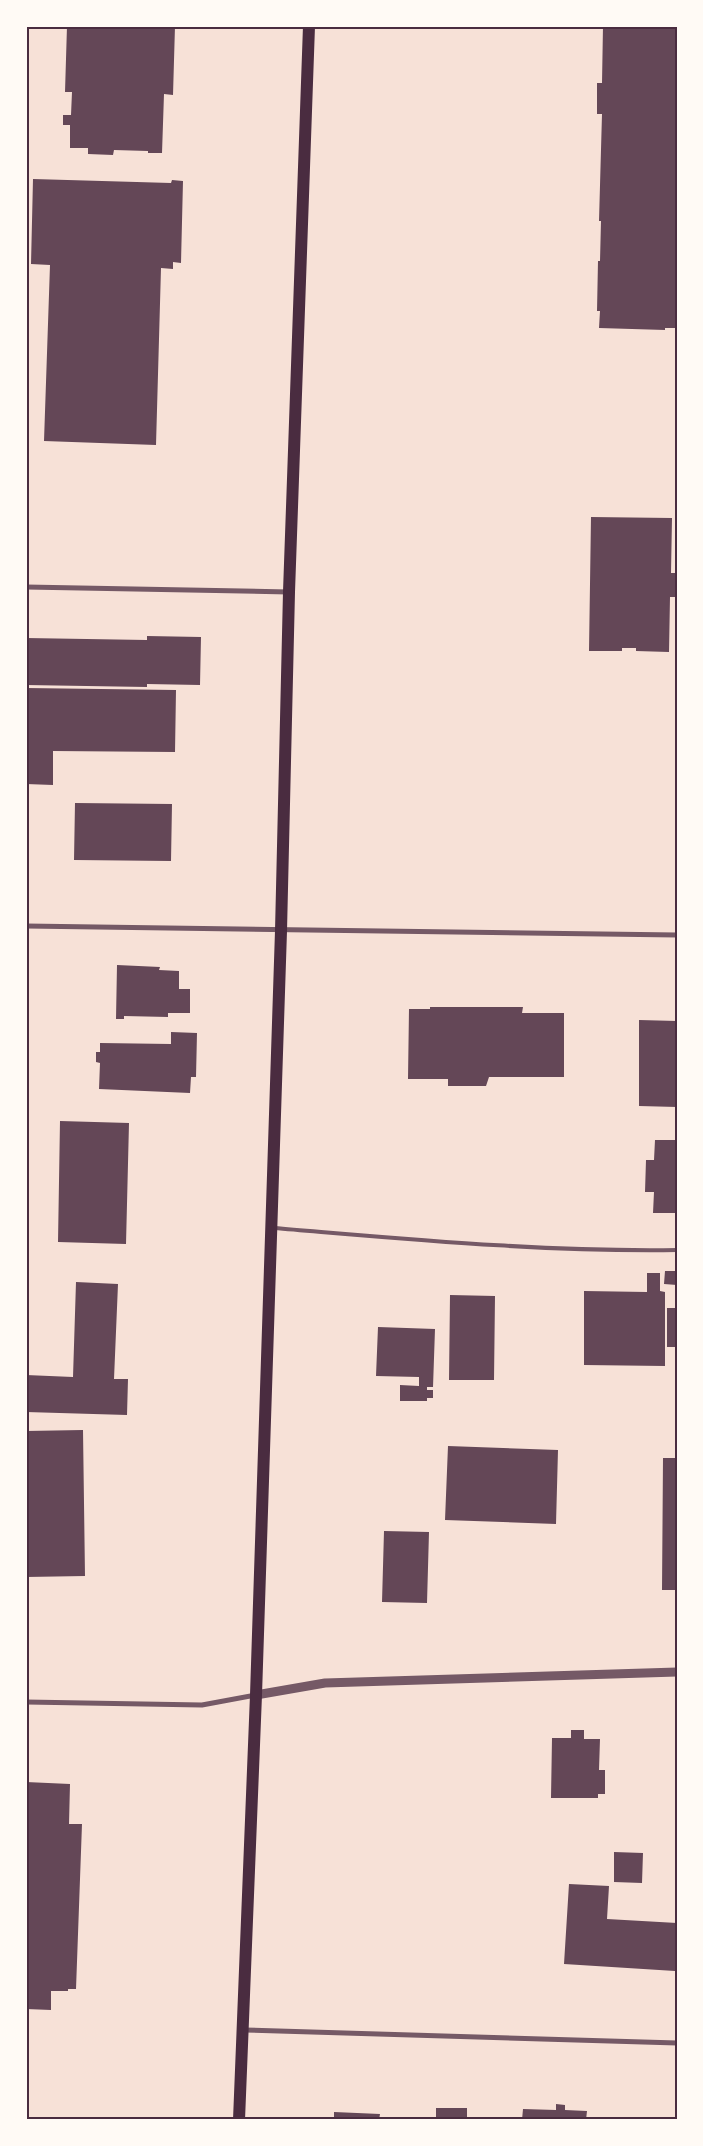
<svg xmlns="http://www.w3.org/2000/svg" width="703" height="2146" viewBox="0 0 703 2146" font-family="'Fira Sans Condensed',sans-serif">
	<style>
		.building { fill: #644757 }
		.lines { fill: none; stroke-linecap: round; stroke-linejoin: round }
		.service { stroke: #755966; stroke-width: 4 }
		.minor { stroke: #755966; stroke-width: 5 }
		.tertiary { stroke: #755966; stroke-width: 9 }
		.primary { stroke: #4a2c40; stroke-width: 12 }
		.neatline { fill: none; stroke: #4a2c40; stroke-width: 2 }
	</style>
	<rect width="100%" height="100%" fill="#f7e1d7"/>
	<path class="building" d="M67,26h108l-2,69 -9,-1 -2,59h-14v-2l-34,-1 -1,5 -25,-1v-6h-18v-23h-7v-10h8l1,-23h-7z
		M603,26h74v302h-12v2l-66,-2 1,-17h-3l1,-50h2l1,-40h-2l3,-107h-5v-31h5z
		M33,179l138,4 1,-3 11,1 -2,82 -8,-1v7l-12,-1 -5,177 -112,-4 6,-176 -19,-1z
		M591,517l81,1 -1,55h6v24h-7l-1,55 -33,-1v-3h-14v3h-33z
		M147,636l54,1 -1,48 -53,-1v3l-121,-2v-47l121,2z
		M26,688l150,2 -1,62 -122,-1v34l-27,-1z
		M75,803l97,1 -1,57 -97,-1z
		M117,965l43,2 -1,3 20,1v18h11v24h-22v4l-44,-1v3h-8z
		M430,1007h93l-1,6h42v64h-75l-3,9h-38v-7h-40l1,-70h21z
		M639,1020l38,1v86l-38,-1z
		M171,1032l26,1 -1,44h-5l-1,16 -91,-4 1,-26 -4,-1v-10h4v-9l71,1z
		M60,1121l69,2 -3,121 -68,-2z
		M655,1140h22v73h-24l1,-21h-9l1,-32h8z
		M665,1271h12v14l-13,-1z
		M647,1273h13v18l5,1v74l-81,-1v-74l63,1z
		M76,1282l42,2 -4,95h14l-1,36 -101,-3v-37l47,2z
		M450,1295l45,1 -1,84h-45z
		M667,1308h10v39h-10z
		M378,1327l57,2 -2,58h-6v3h6v8h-6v3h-27v-16l19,1v-9l-43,-1z
		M83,1430l2,146 -59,1v-146z
		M448,1446l110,4 -2,74 -111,-4z
		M663,1458h14v132h-15z
		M384,1531l45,1 -2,71 -45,-1z
		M571,1730h13v9h16l-1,31h6v24h-7v4h-47l1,-60h19z
		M26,1782l44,2 -1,40h13l-6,165h-8v2h-17v19l-25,-1z
		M614,1852l29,1 -1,30 -28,-1z
		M569,1884l40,2 -2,33 70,4 -2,48 -111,-7z
		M556,2104l9,1v5l22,1 -1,9h-64l1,-11 33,1z
		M436,2108h31v12h-31z
		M334,2112l46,2 -1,6h-45z"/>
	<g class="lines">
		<path class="service" d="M274,1228c134,11 268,24 403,22"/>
		<path class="minor" d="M26,587l263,5
			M26,926l651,9
			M26,1702l176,3 54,-10
			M244,2030l433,13"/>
		<path class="tertiary" d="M256,1695l69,-12 352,-11"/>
		<path class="primary" d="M239,2120l17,-425 25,-764 8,-339 20,-566"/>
	</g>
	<rect width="703" height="2146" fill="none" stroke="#fffaf5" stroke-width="55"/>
	<rect x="28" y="28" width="648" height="2090" class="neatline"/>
</svg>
